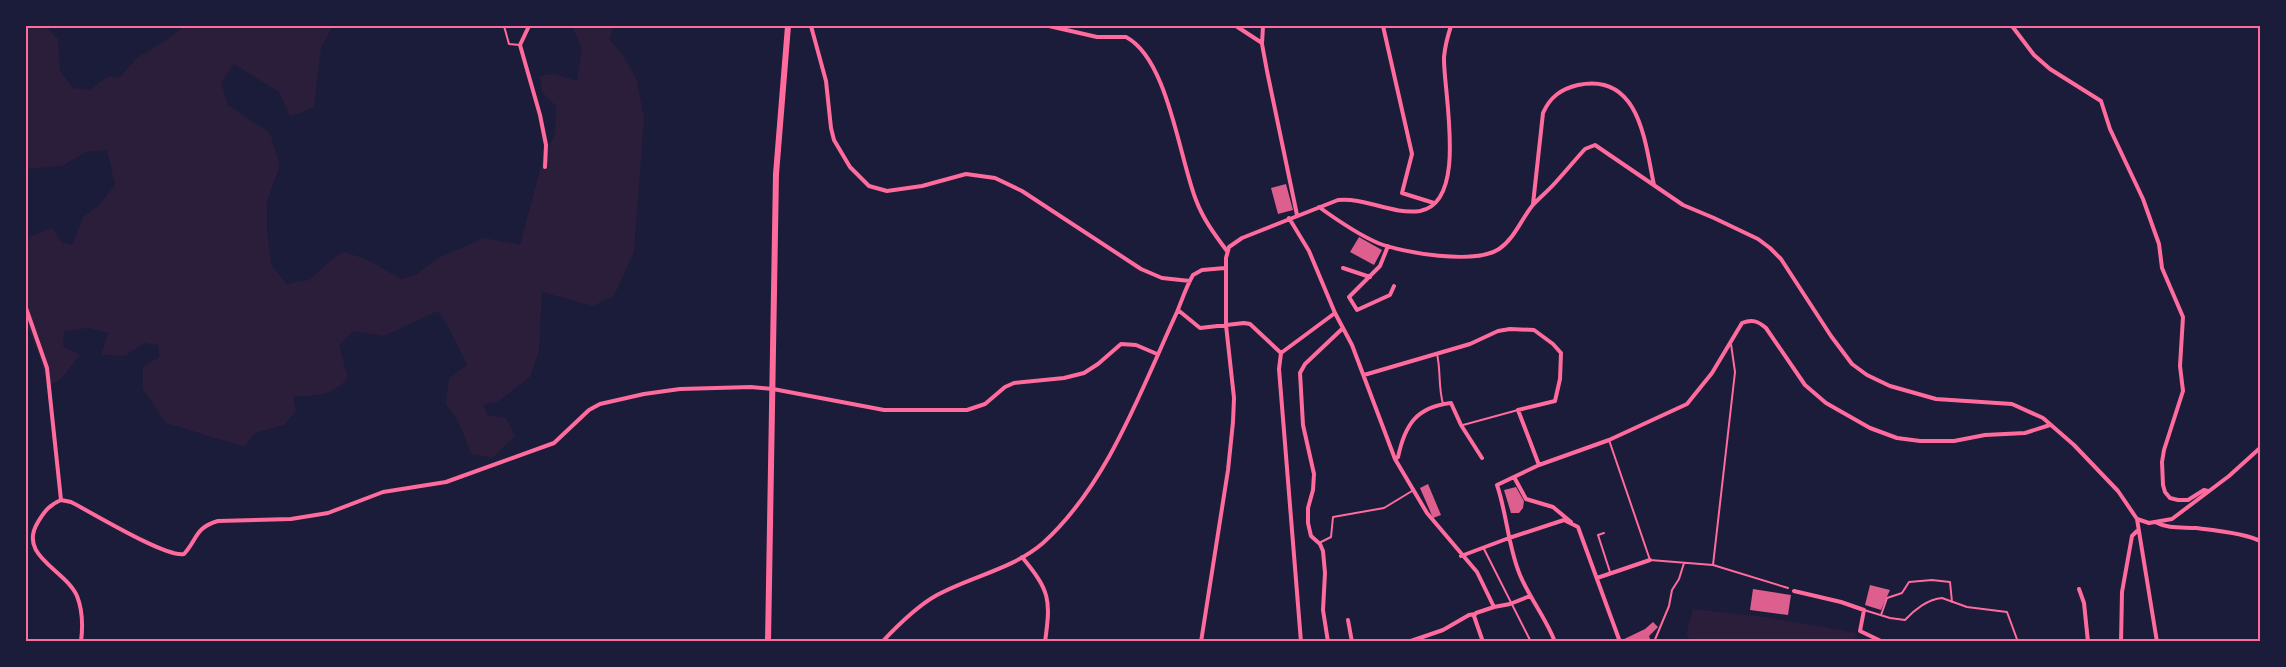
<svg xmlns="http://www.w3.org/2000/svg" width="2286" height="667" viewBox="0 0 2286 667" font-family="'Source Serif 4',serif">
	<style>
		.green { fill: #2a1e3b }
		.building { fill: #dd5f8e }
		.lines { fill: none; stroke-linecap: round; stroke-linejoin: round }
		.service { stroke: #ff6b9d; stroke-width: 2 }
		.minor { stroke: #ff6b9d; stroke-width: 4 }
		.primary { stroke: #ff6b9d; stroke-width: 6 }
		.neatline { fill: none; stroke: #ff6b9d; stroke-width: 2 }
	</style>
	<rect width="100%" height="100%" fill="#1b1b3a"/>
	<path class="green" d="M26,26h19l13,13 2,32 13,17 16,2 20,-14 10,2 19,-21 32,-19 14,-12h149l-12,22 -7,59 -24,10 -11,-25 -45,-28 -13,18 7,23 42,28 10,32 -13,37v29l5,35 15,18 22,-4 22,-20 13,-8 22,7 35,20 15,-4 20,-16 48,-21 36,7 24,-90 11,-21 1,-28 -14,-14 -2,-16 14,-2 23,7 5,-32 -10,-23h42l-5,13 13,14 15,27 7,38 -10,134 -20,44 -21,10 -51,-14 -3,59 -9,26 -33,25 -13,2 3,11 19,3 9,18 -23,22 -21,-4 -12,-31 -13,-19 3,-26 18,-13 -16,-33 -13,-21 -54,25 -31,-5 -14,14 9,33c-18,19 -30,18 -55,18l3,15 -12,14 -29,8 -10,14 -79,-24 -23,-34v-22l16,-10 -1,-12 -14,-2 -19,13 -24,-1 7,-22 -19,-5 -25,3 -1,15 17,9 -19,24 -13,7 -8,-28 -14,-36v-68l3,-17 23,-9 10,15 10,2 11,-28 16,-12 16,-20 -8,-35 -21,2 -24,14 -36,3z
		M1693,609l72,8 91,16 -1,8h-163l-6,-6z"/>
	<path class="building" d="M1286,184l7,26 -15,4 -7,-26z
		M1359,237l23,13 -8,15 -24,-13z
		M1428,484l13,31 -8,3 -13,-30z
		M1516,487l8,14 -1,7 -4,5h-8l-7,-23z
		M1870,585l20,5 -9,20 -16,-5z
		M1753,589l38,6 -3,20 -38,-5z
		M1653,622l5,5 -9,9 2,6h-33l27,-13z"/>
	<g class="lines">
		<path class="service" d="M504,26l5,18 11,1
			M1437,354c4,17 1,32 6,50
			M1463,425l55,-15
			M1609,440l41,120 63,5 75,23
			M1604,533l-6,2 12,37
			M1319,543l12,-6 2,-20 51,-9 28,-17
			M1483,547l48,95
			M1713,565l22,-193 -4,-28
			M1864,610l26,8 15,2c9,-10 23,-21 37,-22l25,9 40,5 11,30
			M1881,615l6,-17 15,-5 7,-11 23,-2 18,2 2,20
			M1654,642l15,-36 3,-16 7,-11 5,-16"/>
		<path class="minor" d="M529,26l-9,19 20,70 6,30 -1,22
			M811,26l15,55 5,47 3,12 16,27 19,19 18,5 35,-5 44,-12 29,4 27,13 119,78 21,9 28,3
			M1049,26l48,11h29c42,22 53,120 70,163 7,19 19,35 31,51
			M1236,26l26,17
			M1263,26l-1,18 5,27 30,144
			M1383,26l29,128 -10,39 32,10
			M2012,26l22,29 16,14 51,32 9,28 33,70 16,45 3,24 21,49 -3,49 3,25 -19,59 -2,12 1,23 2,7 5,6 8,2h10l16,-10 4,1
			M1533,204l10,-91c7,-16 18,-24 35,-28 62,-13 67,58 76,100
			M1319,207c18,13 38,27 59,36 25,10 97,22 121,6 15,-10 22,-29 33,-43 7,-8 16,-15 23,-23 10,-11 20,-23 30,-34l10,-4 88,60 31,13 44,21 12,9 11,11 50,77 21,28 15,11 23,11 46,13 76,5 31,14 31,27 44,46 19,28 12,4 23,-4 57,-43 31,-28
			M1289,218l20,33 26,62 17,32 43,114 32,54 50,59 17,35 -18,6 -2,3 9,26
			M1388,246l-8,20 -31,31 8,13 33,-15 4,-9
			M1343,268l27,9
			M26,308l21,60 14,132 10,2c20,10 95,56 113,52 14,-15 10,-26 34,-33l73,-2 37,-6 55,-21 63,-10 108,-39 35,-33 11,-6 44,-10 36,-5 71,-2 22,2 111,21h83l18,-6 20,-17 9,-4 50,-5 20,-5 14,-9 23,-20 15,1 21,9
			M1178,310l22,18 44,-5 6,1 31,29
			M1364,375l106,-31 28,-13 12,-2 24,1 19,14 8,9 -1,26 -5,22 -37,9 21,55
			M1395,459l3,-2c7,-32 18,-50 53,-54l10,22 21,33
			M1514,477l12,22 27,8 18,15
			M61,500c-12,5 -17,12 -23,22 -21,34 27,47 39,74 6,15 6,30 4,46
			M2137,519l20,123
			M2155,522c13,7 27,5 41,6 17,2 50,5 64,13
			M1461,556l48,-18 55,-18 14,7 42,115
			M1022,557c28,34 29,42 23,85
			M1597,578l53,-18
			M2079,589l5,14 4,39
			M1794,591l47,11 23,8 -4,21 23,11
			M1494,607l16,-3 20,-8
			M1348,620l4,22
			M882,642c16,-17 35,-36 55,-47 35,-19 76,-26 106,-52 65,-59 98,-153 134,-231 5,-12 9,-25 16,-37l9,-5 23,-2
			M1201,642l27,-172 5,-48 1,-24 -8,-73v-67l3,-11 13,-9 96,-38c27,-3 54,15 82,11 49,-9 23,-120 24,-154 1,-10 4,-22 7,-31
			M1301,642l-22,-273 2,-16 54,-40
			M1328,642l-5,-32 2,-37 -2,-22 -3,-7 -9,-8 -3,-13v-15l5,-18 1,-16 -11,-49 -3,-52 5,-9 38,-36
			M1408,642l35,-12 26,-15 6,-1
			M1555,642c-9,-24 -25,-43 -35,-67 -12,-28 -13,-61 -23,-90l42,-20 70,-25 78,-36 25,-31 30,-50c10,-4 16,-2 24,5l39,57 21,18 44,25 27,10 23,3h34l31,-6 40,-2 25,-8
			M2121,642l1,-50 10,-56 5,-5"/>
		<path class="primary" d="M768,642l8,-468 12,-148"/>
	</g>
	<rect width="2286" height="667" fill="none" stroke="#1b1b3a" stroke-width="54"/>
	<rect x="27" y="27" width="2232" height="613" class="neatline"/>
</svg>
